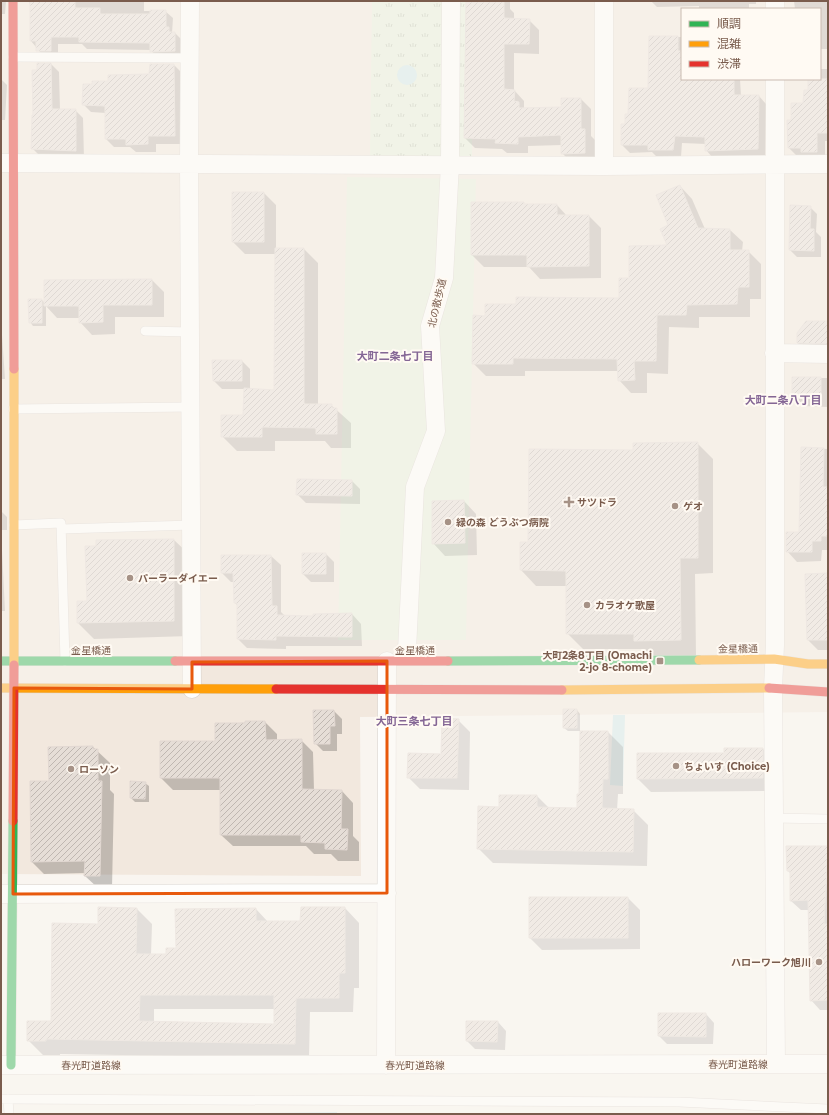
<svg xmlns="http://www.w3.org/2000/svg" width="829" height="1115" viewBox="0 0 829 1115" font-family="Montserrat,'Noto Sans JP',sans-serif">
	<style>
		.residential { fill: #f2e8de; fill-rule: evenodd }
		.green { fill: #e7f0db }
		.park { fill: url(#park-tufts) }
		.water { fill: #d0e8ea }
		.shadow { fill: #0003; fill-rule: evenodd }
		.building { fill: url(#building-hatch); stroke: #e2d8d2; fill-rule: evenodd }
		.lines { fill: none; stroke-linecap: round; stroke-linejoin: round }
		.lane-casing { stroke: #d7d1cb; stroke-width: 10 }
		.street-casing { stroke: #d7d1cb; stroke-width: 19 }
		.fast-casing { stroke: #d9d2cb; stroke-width: 10 }
		.slow-casing { stroke: #d9d2cb; stroke-width: 10 }
		.jam-casing { stroke: #d9d2cb; stroke-width: 10 }
		.lane { stroke: #fefefd; stroke-width: 9 }
		.street { stroke: #fefefd; stroke-width: 18 }
		.fast { stroke: #30b455; stroke-width: 9 }
		.slow { stroke: #ff9f0a; stroke-width: 9 }
		.jam { stroke: #e5322d; stroke-width: 9 }
		.marked { fill: none; stroke: #e8590c; stroke-width: 3; stroke-linejoin: round }
		.poi-dot { fill: #a69286; stroke: #fffaf3; stroke-width: 1.5 }
		.labels { text-anchor: middle; dominant-baseline: central; stroke-width: 4; stroke-linejoin: round; paint-order: stroke }
		.street-label { font-size: 10px; fill: #7a5c4d; stroke: #fffaf3 }
		.poi-label { font-size: 10px; font-weight: bold; fill: #7a5c4d; stroke: #fffaf3; text-anchor: start }
		.neighbourhood-label { font-size: 11px; font-weight: bold; fill: #846695; stroke: #fffaf3 }
	</style>
	<defs>
		<pattern id="park-tufts" width="24" height="20" patternUnits="userSpaceOnUse"><rect width="24" height="20" fill="#e7f0db"/><path d="M3 7l-1-3M5 7V3M7 7l1-3M15 17l-1-3M17 17v-4M19 17l1-3" fill="none" stroke="#c0c6b4"/></pattern>
		<pattern id="building-hatch" width="6" height="6" patternUnits="userSpaceOnUse"><rect width="6" height="6" fill="#e6ded7"/><path d="M-1 1l2-2M0 6l6-6M5 7l2-2" fill="none" stroke="#bfb7b1"/></pattern>
	</defs>
	<rect width="100%" height="100%" fill="#f9f5f0"/>
	<path class="residential" d="M1,1h827v711l-468,5 1,159 -360,-2zM682,9h138v70h-138z"/>
	<path class="green" d="M347,177l129,2 -10,461h-128z"/>
	<path class="park" d="M372,1h100v160l-102,-4z"/>
	<path class="water" d="M397 75a10 10 0 1 1 20 0a10 10 0 1 1-20 0Z
		M613,715h12l-2,71 -13,-1z
		M337,1112v2h-159z"/>
	<path class="shadow" d="M1,1h5l-1,13h-4z
		M29,1h115v10h21l8,7 -1,15h3l7,7v18l-24,1 -7,-9 -64,-1 -5,-5h-24v14h-13l-14,-17v-32z
		M466,1h44v8l4,4v6l15,1 10,10v24l-25,-1v37l10,11v7h38l19,-9 10,10v27l4,4v23h-23l-10,-10v-8l-34,1v7h-21l-5,-4 -27,-1 -10,-10z
		M651,1h105v3h-7v5h-50v-3l-42,1z
		M794,1h34v48h-8v-40h-25z
		M650,37h32v42h58l1,17h18l7,8 -1,52 -52,2 -7,-8v-6l-24,-1 -1,14h-24l-5,-5 -22,1 -8,-8v-20h4l3,-10 20,-26z
		M51,64l8,8 1,38h15l8,8 1,41 -44,-3 -8,-8 6,-77z
		M151,65h23l8,8 1,71h-27v8h-20l-6,-5h-16l-8,-8v-26l-15,-1 -8,-8 10,-19 57,-10z
		M820,69h8v25l-19,-15h11z
		M1,79l6,6 -2,35h-4z
		M828,112v29h-3v19l-28,-4 -9,-9z
		M680,186l12,13 13,30 25,1 13,12 -1,9h6l13,13v35h-11v18h-51v11l-30,-1 -1,47 -21,-1v20h-16l-12,-13 -1,-9h-93v5h-39l-13,-13 13,-46 31,-12 103,-6 10,-20 39,-33 1,-20z
		M264,193l12,12v44h28l14,14v142h13l20,18v25h-20l-6,-7h-50v10h-38l-15,-15 21,-20 2,-27h-23l-8,-8 28,-20 8,8v21l25,1 1,-137h-31l-12,-12z
		M472,203h51l2,2h32l10,11h22l12,12v50l-61,1 -11,-12h-45l-12,-12z
		M810,207l7,7 -1,18 5,5v20h-24l-7,-7z
		M827,243h1v37l-1,-1z
		M152,280l12,12v25h-49v17l-23,1 -12,-13v-4h-23l-11,-12v20h-13l-3,-4 12,-22 3,3z
		M828,322v30l-21,-1 -9,-8z
		M1,334l1,1 3,44h-4z
		M793,378h35v29l-26,-1 -9,-8z
		M697,443l16,16v114l-18,1 1,82h-46l-6,-7h-61l-16,-16v-47h-31l-15,-16 8,-27 105,-92z
		M801,448l27,1v101h-6l-1,11 -24,1 -10,-11 13,-18z
		M352,481l8,8v15l-54,-1 -9,-9z
		M464,501l12,13 1,41 -32,1 -12,-13z
		M1,511l6,6v13h-6l4,81h-4z
		M174,540l16,15v81l-96,3 -16,-16 10,-21z
		M326,554l8,8v20h-23l-8,-8z
		M271,556l10,9v47l4,4 29,1 38,-3 9,10 1,22h-76v3l-39,-1 -9,-9v-33l-3,-3 -1,-21h-3l-9,-9z
		M828,574v76h-10l-10,-10z
		M577,710l3,4v17h-12l-4,-3z
		M334,711l8,8v15h-5v17h-14l-8,-8z
		M458,720l12,12 -1,58 -49,-1 -12,-12 34,-22z
		M265,722l12,12v7l24,-1 12,12 1,38 28,1 11,12v33l6,6v19h-21l-7,-7h-17l-8,-8h-73l-12,-11v-45h-48l-12,-12 55,-36v-18z
		M608,732l15,15v47h-5l-1,16h16l15,15 -1,41 -154,-3 -15,-15 22,-40 37,-12 12,12 29,1 2,-14z
		M93,747l17,16v27l4,4 -2,94h-14l-13,-12 1,-3 -42,1 -12,-12 18,-80z
		M763,749l13,13v29l-125,1 -13,-13z
		M145,783l4,3v16h-14l-4,-4z
		M787,847h41v163h-8l-9,-10 -2,-90h-8l-10,-9v-27l-3,-3z
		M628,898l12,12v39l-98,1 -12,-12z
		M345,908l14,15v65h-5l-1,24h-43l-1,46 -249,-4v1h-17l-15,-15 24,-18 47,-97 38,-16 15,15 -1,31h16l89,-46 12,13h34zM154,1009h121l-1,16 -120,-2z
		M706,1014l8,9 -1,21h-46l-8,-8z
		M498,1022l8,9 -1,19 -30,-1 -8,-8z"/>
	<path class="building" d="M30,1h45v7h25v6h50v-4h16v17h3v5h6v19l-25,1v-9l-71,-1v-5h-28v14h-15v-10h-6z
		M466,2h38v16l26,1 -1,25h-25v45l11,1 -1,11 5,1v6l42,-1v-9h20v31h4v24l-24,1v-19l-43,2v7l-23,-1 1,-4 -32,-1z
		M649,36h29v15h3l1,28h52v16h25l-1,54 -53,2v-14l-30,-1 -2,14h-25v-5h-27v-21h4v-10h3l1,-26h19z
		M37,63h14l1,46h24v42l-45,-2 1,-34h1l-1,-45h5z
		M150,64h24l1,72h-27v8l-22,1v-6h-21v-33l-23,-1 1,-21h9v-3h16v-6l41,-1z
		M808,79h20v54h-11v19h-16v-4h-13l-1,-28h4v-17h12l1,-13h4z
		M680,185l18,43 32,1v21h19v37h-11l-1,17 -50,1 -1,10h-29l-1,46h-22l1,19 -17,1 -1,-22 -104,-1v6h-41l1,-49 12,1v-12h31v-7l103,1v-20h10v-32l38,-1 -7,-16 8,-4 -12,-30z
		M232,192h32v50h-32z
		M471,202h53v2h33v11h32v51l-62,1v-12h-56z
		M790,205l21,1 -1,23h4v22l-25,-1z
		M275,248h29v156h28v4h5v26h-21v-6l-54,-1v10h-41v-22h22l1,-27 30,2z
		M152,279v26h-49v17l-24,1v-17h-35v-26z
		M28,299h14v24h-13z
		M806,321h22v23l-31,-1v-10z
		M212,360h30v21h-29z
		M792,377h29v21h-29z
		M698,442v116h-18l1,82 -47,1v-7h-68v-63l-46,-1v-28h8l1,-93 104,1v-7z
		M801,447l23,1 -1,39h5v49h-7v5h-9v11h-26v-20h13z
		M297,479l55,1v16l-56,-1z
		M464,500l1,43 -33,1v-43z
		M174,539v82l-97,2v-22h10l-2,-55h11v-6z
		M302,553h24v21h-24z
		M221,555h50l1,51h5v9l36,1v-2l39,-1v24l-76,-1v4l-39,-1v-36h-3l-1,-30h-12z
		M828,573v67h-21l-2,-66z
		M563,709h14v19h-14z
		M313,710h21l1,16h-5v18h-16z
		M442,718l17,1 -2,59h-50l1,-25 33,1z
		M245,721h20l1,19 36,-1v50l40,1 -1,39h7l-1,21 -22,-1v-6l-24,-1v-7h-81v-57h-60v-37h55v-18h30z
		M580,731h28v48h-5l-1,29 32,1 -1,43 -156,-3 1,-43 21,1v-12h38v12l40,1v-14h2z
		M93,746v3h5v32h4l-2,95h-16l1,-15 -54,1 -1,-81h19l-1,-34z
		M724,748h39v30l-126,1v-26h87z
		M130,781l16,1 -1,17 -15,-1z
		M786,846h42l-4,78h4v76l-18,1 -2,-101 -18,1v-30h-3z
		M529,897h99v41h-99z
		M98,907l39,1 -1,46h30v-6h10l-1,-39 81,-1v13h44l1,-14h44v66h-6v25h-43l-1,46 -249,-5v2h-19v-20h24l1,-98 46,1zM140,995h134v29l-135,-3z
		M658,1013h48v24l-48,-1z
		M466,1021h32l-1,21 -31,-1z"/>
	<g class="lines">
		<g class="lane-casing">
			<path id="lane" d="M13,57l177,1
				M145,331l45,1
				M13,409l178,-2
				M14,525l47,-2 4,138
				M62,529l130,-4
				M773,818l55,1
				M1,1099l678,3 149,7
				M8,1099l1,15"/>
		</g>
		<g class="street-casing">
			<path id="street" d="M190,1l-1,163 3,525
				M775,1v8
				M775,79v566l-2,43 3,376
				M1,163l603,3 224,-2
				M604,166v-165
				M774,353l54,1
				M407,650l8,-163 21,-56 -6,-105 14,-48 6,-114 1,-163
				M1,894l386,-1
				M1,1065l827,-1
				M386,1065l1,-404"/>
		</g>
		<g class="fast-casing">
			<path id="fast" d="M1,661h174
				M448,661l251,-1
				M11,1065l2,-244"/>
		</g>
		<g class="slow-casing">
			<path id="slow" d="M14,369v296
				M699,660l75,-1 34,5h20
				M1,688l275,1
				M562,690l207,-2"/>
		</g>
		<g class="jam-casing">
			<path id="jam" d="M13,1l1,368
				M175,661h273
				M769,688l59,4
				M276,689l286,1
				M13,821l1,-156"/>
		</g>
		<use href="#lane" class="lane"/>
		<use href="#street" class="street"/>
		<use href="#fast" class="fast"/>
		<use href="#slow" class="slow"/>
		<use href="#jam" class="jam"/>
	</g>
	<path d="M0 0H829V1115H0ZM387,661v232l-374,1 1,-206 178,1v-27z" fill="#f9f5f0" fill-opacity=".55" fill-rule="evenodd"/>
	<path class="marked" d="M387,661v232l-374,1 1,-206 178,1v-27z"/>
	<g class="poi-dot">
		<path d="M567 496h4v4h4v4h-4v4h-4v-4h-4v-4h4z"/>
		<circle cx="675" cy="506" r="4"/>
		<circle cx="448" cy="522" r="4"/>
		<circle cx="130" cy="578" r="4"/>
		<circle cx="587" cy="605" r="4"/>
		<rect x="656" y="657" width="8" height="8" rx="2"/>
		<circle cx="676" cy="766" r="4"/>
		<circle cx="71" cy="769" r="4"/>
		<circle cx="819" cy="962" r="4"/>
	</g>
	<g class="labels">
		<g class="street-label">
			<text transform="translate(437 303) rotate(-77)">北の散歩道</text>
			<text transform="translate(738 649) rotate(-1)">金星橋通</text>
			<text x="91" y="650">金星橋通</text>
			<text x="415" y="650">金星橋通</text>
			<text x="738" y="1064">春光町道路線</text>
			<text x="91" y="1065">春光町道路線</text>
			<text x="415" y="1065">春光町道路線</text>
		</g>
		<g class="poi-label">
			<text x="577" y="502">サツドラ</text>
			<text x="683" y="506">ゲオ</text>
			<text x="456" y="522">緑の森 どうぶつ病院</text>
			<text x="138" y="578">パーラーダイエー</text>
			<text x="595" y="605">カラオケ歌屋</text>
			<text x="652" y="655" text-anchor="end">大町2条8丁目 (Omachi<tspan x="652" dy="12">2-jo 8-chome)</tspan></text>
			<text x="684" y="766">ちょいす (Choice)</text>
			<text x="79" y="769">ローソン</text>
			<text x="811" y="962" text-anchor="end">ハローワーク旭川</text>
		</g>
		<g class="neighbourhood-label">
			<text x="395" y="356">大町二条七丁目</text>
			<text x="783" y="400">大町二条八丁目</text>
			<text x="414" y="721">大町三条七丁目</text>
		</g>
	</g>
	<rect width="829" height="1115" fill="none" stroke="#7a5c4d" stroke-width="4"/>
	<rect x="681" y="8" width="140" height="72" fill="#fffaf3" stroke="#cabbb1"/>
	<rect x="689" y="21" width="20" height="6" fill="#30b455" stroke="#cabbb1"/>
	<text x="717" y="28" font-size="12" fill="#7a5c4d">順調</text>
	<rect x="689" y="41" width="20" height="6" fill="#ff9f0a" stroke="#cabbb1"/>
	<text x="717" y="48" font-size="12" fill="#7a5c4d">混雑</text>
	<rect x="689" y="61" width="20" height="6" fill="#e5322d" stroke="#cabbb1"/>
	<text x="717" y="68" font-size="12" fill="#7a5c4d">渋滞</text>
</svg>
